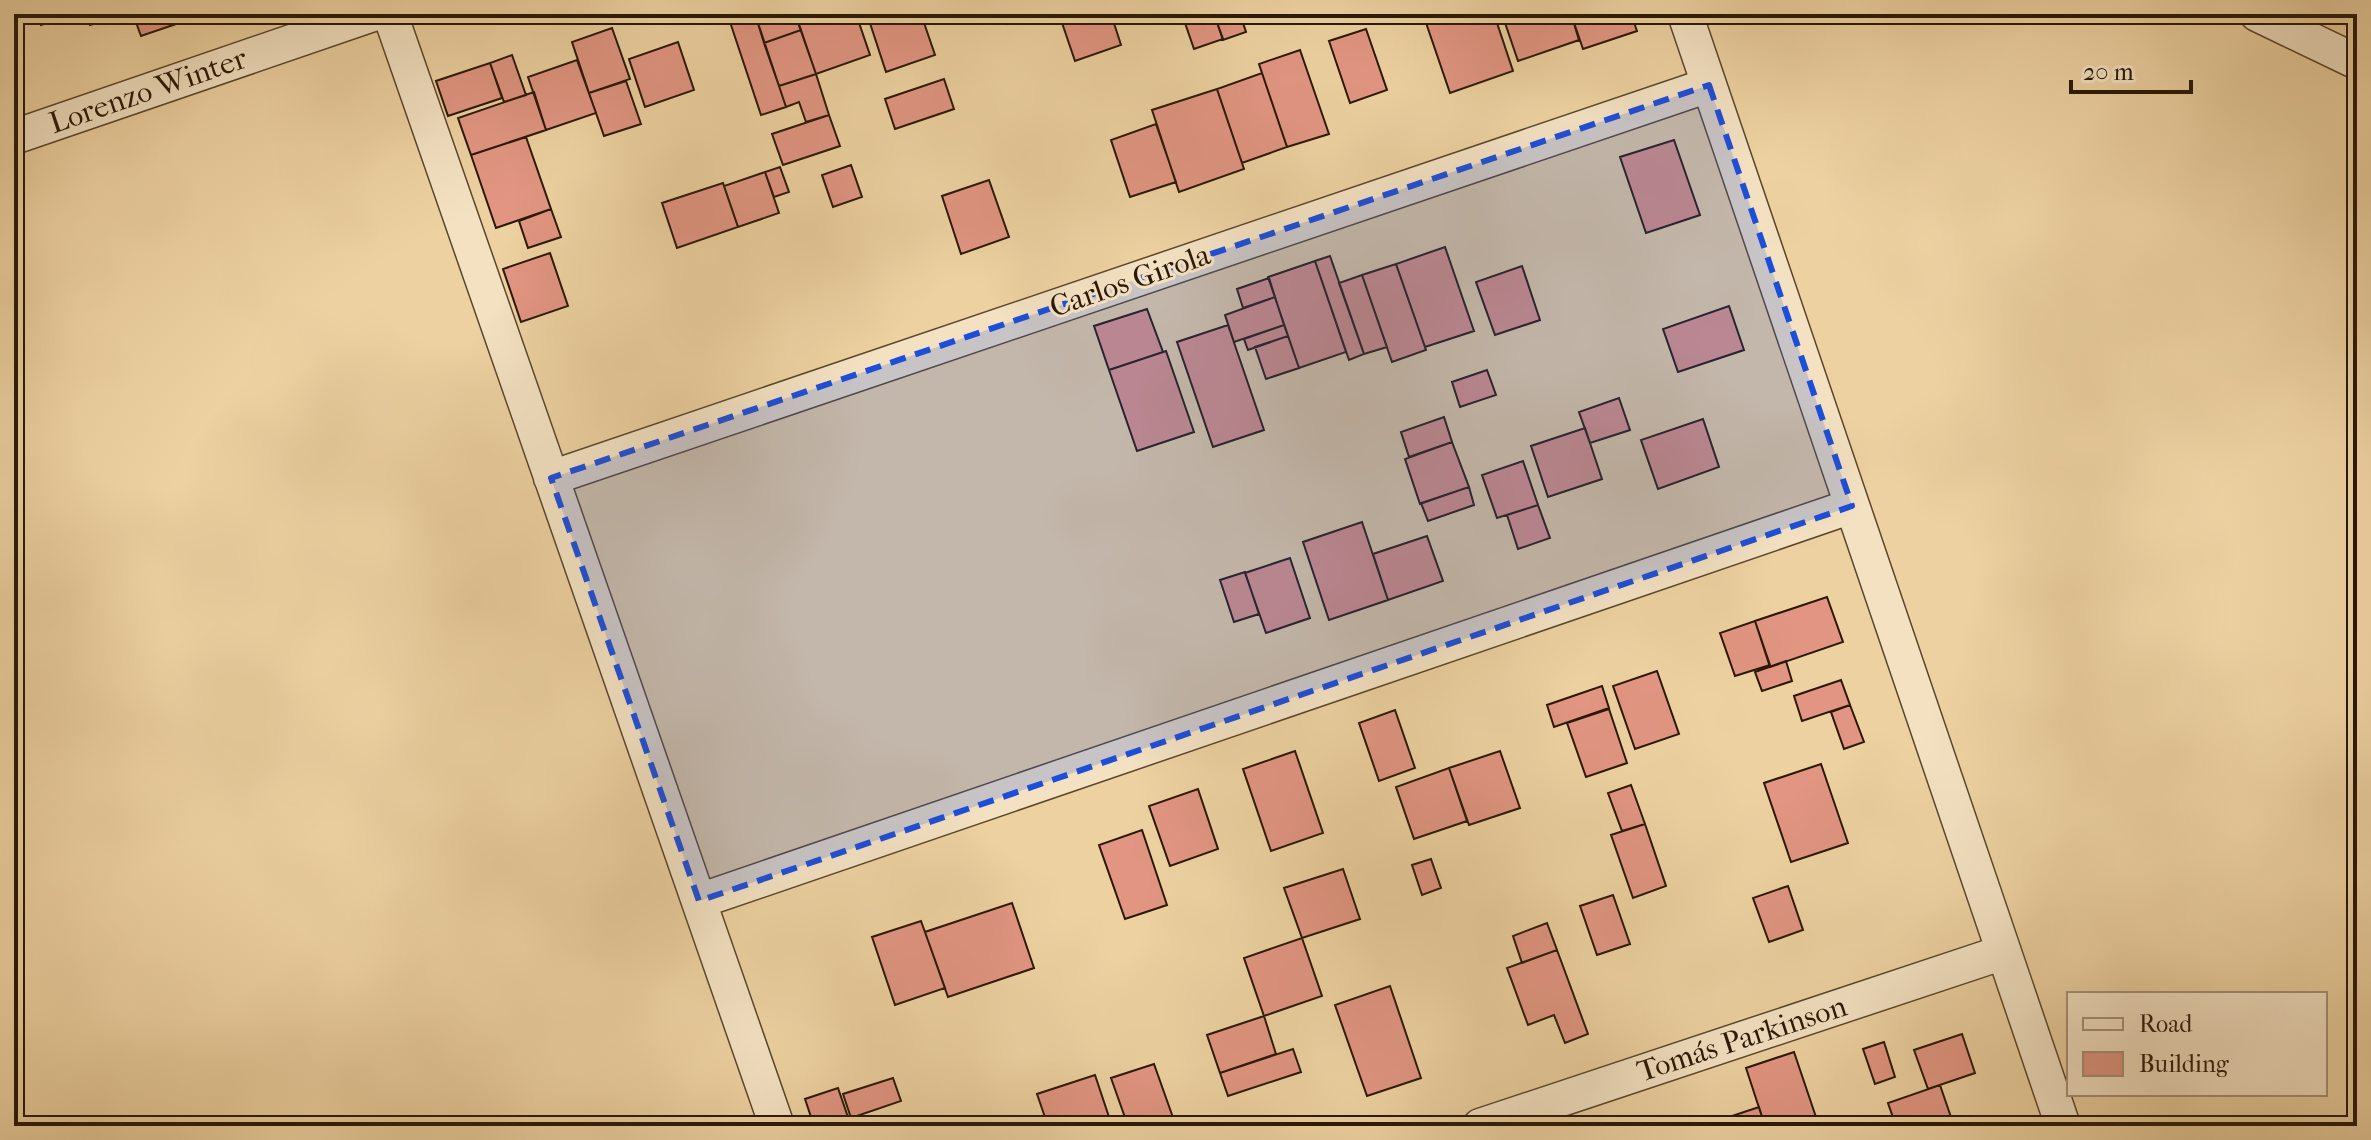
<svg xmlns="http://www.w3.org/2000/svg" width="2371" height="1140" viewBox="0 0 2371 1140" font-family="'IM FELL French Canon',serif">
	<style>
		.building { fill: #e19582; stroke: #2a1806; stroke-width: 2 }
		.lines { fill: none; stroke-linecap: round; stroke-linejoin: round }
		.minor-casing { stroke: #5b462d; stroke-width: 37 }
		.minor { stroke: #f3e1c2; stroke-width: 34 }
		.marked { fill: #1d4ed8; fill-opacity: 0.2; stroke: #1d4ed8; stroke-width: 6; stroke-dasharray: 16 10; stroke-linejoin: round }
		.labels { text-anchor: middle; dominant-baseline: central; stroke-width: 6; stroke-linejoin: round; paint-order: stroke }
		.street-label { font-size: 30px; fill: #2a1806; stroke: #f3e1c2 }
	</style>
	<rect width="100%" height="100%" fill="#edd1a1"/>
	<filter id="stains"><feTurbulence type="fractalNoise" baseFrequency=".0025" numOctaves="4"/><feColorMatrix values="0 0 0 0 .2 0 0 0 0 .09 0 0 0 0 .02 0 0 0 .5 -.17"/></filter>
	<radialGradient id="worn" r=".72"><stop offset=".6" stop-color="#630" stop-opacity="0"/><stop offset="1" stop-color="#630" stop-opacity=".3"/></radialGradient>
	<path class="building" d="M38,14h26l1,3 -24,8z
		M86,14h38l-34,11z
		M133,14h44l2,9 -38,13z
		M755,14l31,93 -25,8 -31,-93z
		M755,14h40l6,16 -37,13z
		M795,14h61l14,41 -54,19z
		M867,14h54l14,41 -49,17z
		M1004,14h35l-32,10z
		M1059,14h52l10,31 -46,16z
		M1201,14h13l9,25 -29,10 -10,-29z
		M1214,14h26l6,18 -23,8z
		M1423,14h71l19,57 -63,22z
		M1502,14h69l8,26 -61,21z
		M1571,14h60l6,17 -54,18z
		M612,28l18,51 -41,14 -17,-51z
		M1366,29l21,61 -37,13 -21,-62z
		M801,30l15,44 -37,12 -15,-43z
		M678,42l16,48 -49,17 -16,-48z
		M1300,50l29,84 -42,13 -28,-83z
		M512,55l14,40 -22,7 -14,-39z
		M577,60l19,53 -50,17 -18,-53z
		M490,63l12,35 -54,18 -12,-35z
		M1262,73l25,74 -45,16 -25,-74z
		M816,74l13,41 -23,7 -7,-20 -13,5 -7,-21z
		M944,79l10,30 -59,20 -10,-30z
		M626,81l15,43 -37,12 -15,-43z
		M1217,89l27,80 -65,23 -27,-82z
		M534,92l12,38 -75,25 -13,-37z
		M829,115l11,31 -57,19 -11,-31z
		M1156,124l20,58 -46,15 -19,-57z
		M526,137l25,72 -55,19 -25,-73z
		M1674,140l26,75 -54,18 -26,-76z
		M851,165l11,32 -29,10 -11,-32z
		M780,167l9,25 -15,5 -9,-25z
		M765,172l14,41 -41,14 -14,-41z
		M989,180l20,57 -48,17 -19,-58z
		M723,183l15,44 -61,21 -15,-45z
		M551,209l10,28 -33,11 -9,-27z
		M1445,247l29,84 -49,16 -29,-83z
		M550,253l18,53 -47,16 -18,-53z
		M1330,256l34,98 -15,6 -34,-99z
		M1315,261l31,91 -47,16 -31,-91z
		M1396,264l30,86 -34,12 -30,-87z
		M1522,266l18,54 -45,15 -19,-53z
		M1362,275l25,72 -23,7 -25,-71z
		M1269,278l6,19 -32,11 -6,-19z
		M1275,297l9,28 -50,17 -9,-27z
		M1729,306l15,44 -66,22 -15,-43z
		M1147,309l16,43 -54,18 -15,-44z
		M1228,325l36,105 -51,17 -36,-105z
		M1284,325l4,11 -40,14 -4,-11z
		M1288,336l11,32 -33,11 -11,-32z
		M1166,351l28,81 -57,19 -28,-81z
		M1487,370l9,25 -36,12 -8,-25z
		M1619,398l11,32 -40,13 -11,-31z
		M1444,417l8,25 -43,15 -8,-25z
		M1703,419l16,48 -61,22 -17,-49z
		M1585,428l17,51 -54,18 -17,-51z
		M1452,442l17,45 -49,17 -15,-45z
		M1523,461l15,44 -41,13 -15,-43z
		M1469,487l5,18 -46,16 -7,-18z
		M1538,505l12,33 -32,11 -11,-34z
		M1362,522l26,78 -59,20 -26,-78z
		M1427,536l16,45 -55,19 -15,-46z
		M1290,558l20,60 -44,15 -21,-60z
		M1245,572l14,42 -25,8 -14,-42z
		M1827,597l16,45 -73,25 -15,-46z
		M1755,621l15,44 -35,11 -15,-43z
		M1786,661l6,20 -30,10 -7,-19z
		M1657,671l22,63 -44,15 -22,-63z
		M1841,680l9,25 -48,16 -8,-25z
		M1602,686l7,22 -55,19 -7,-22z
		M1850,705l14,37 -20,7 -13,-37z
		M1609,709l18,54 -41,14 -19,-54z
		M1395,710l20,58 -36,13 -20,-58z
		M1295,751l28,82 -52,18 -28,-82z
		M1500,751l20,57 -51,17 -20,-57z
		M1821,764l27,79 -57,19 -27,-79z
		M1449,768l18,53 -53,18 -18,-52z
		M1631,785l14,39 -23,7 -14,-38z
		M1198,789l20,60 -48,17 -21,-60z
		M1645,824l21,62 -33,12 -22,-63z
		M1142,830l25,75 -42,14 -26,-74z
		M1431,859l10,29 -19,7 -10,-30z
		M1343,869l17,50 -58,19 -18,-50z
		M1788,886l15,44 -34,12 -16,-44z
		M1613,895l17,49 -33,11 -17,-49z
		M1012,903l22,65 -86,29 -23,-65z
		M921,921l24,67 -50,17 -23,-68z
		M1547,923l10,27 -35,13 -9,-27z
		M1302,938l20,58 -58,20 -20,-58z
		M1557,950l31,84 -23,9 -11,-28 -26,10 -21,-57z
		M1390,986l31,92 -54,18 -32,-91z
		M1264,1016l12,38 -56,19 -13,-38z
		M1962,1034l13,39 -47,16 -14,-39z
		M1884,1042l11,35 -20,7 -12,-35z
		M1293,1049l8,23 -73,24 -8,-23z
		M1794,1052l25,74h-54l-19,-58z
		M1154,1064l22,62h-48l-17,-48z
		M1095,1075l17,51h-64l-11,-32z
		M893,1078l8,23 -50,17 -8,-24z
		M1940,1085l14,41h-58l-8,-23z
		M838,1088l13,38h-37l-9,-27z
		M1759,1107l6,19h-63z"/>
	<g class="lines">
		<g class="minor-casing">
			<path id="minor" d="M390,14l387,1112
				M1685,14l378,1112
				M2257,14l100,48
				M14,137l359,-123
				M551,478l1158,-393
				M699,901l1153,-395
				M1480,1126l524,-174"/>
		</g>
		<use href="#minor" class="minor"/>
	</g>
	<path class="marked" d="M1709,85l143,421 -1153,395 -148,-423z"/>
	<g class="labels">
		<g class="street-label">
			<text transform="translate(148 91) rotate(-19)">Lorenzo Winter</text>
			<text transform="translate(1130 281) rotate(-19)">Carlos Girola</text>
			<text transform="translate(1742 1039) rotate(-18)">Tomás Parkinson</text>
		</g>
	</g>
	<rect width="2371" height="1140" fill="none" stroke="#edd1a1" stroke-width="48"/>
	<rect x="16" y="16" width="2339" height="1108" fill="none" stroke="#2a1806" stroke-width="4"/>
	<rect x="24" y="24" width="2323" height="1092" fill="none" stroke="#2a1806" stroke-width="2"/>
	<rect x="2067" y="992" width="260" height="104" fill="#f3e1c2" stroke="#a39177" stroke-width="2"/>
	<rect x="2083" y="1018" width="40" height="12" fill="#f3e1c2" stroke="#a39177" stroke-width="2"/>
	<text x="2139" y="1032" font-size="24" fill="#2a1806">Road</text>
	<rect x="2083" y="1052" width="40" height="24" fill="#e19582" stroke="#a39177" stroke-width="2"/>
	<text x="2139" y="1072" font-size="24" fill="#2a1806">Building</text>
	<path d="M2071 80v12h120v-12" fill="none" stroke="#2a1806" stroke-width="4"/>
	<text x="2083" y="80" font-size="24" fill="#2a1806" stroke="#f3e1c2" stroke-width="6" paint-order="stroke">20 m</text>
	<rect width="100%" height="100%" filter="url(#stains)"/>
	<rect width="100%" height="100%" fill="url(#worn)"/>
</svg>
